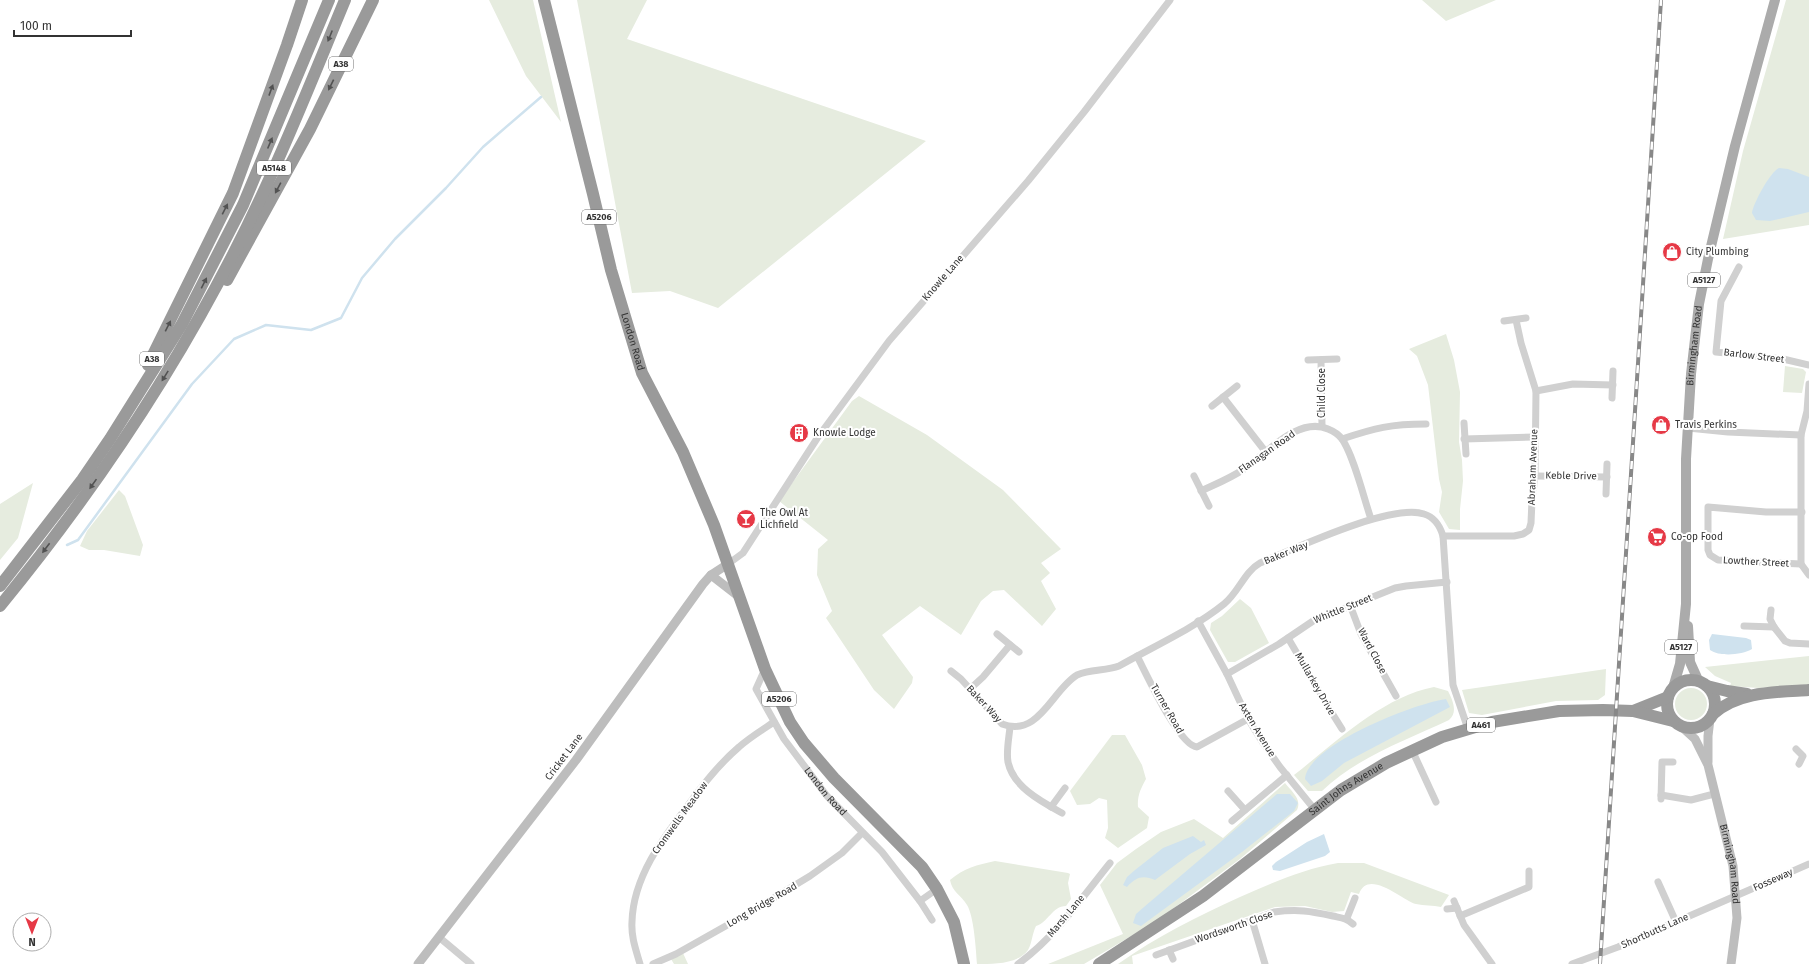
<svg xmlns="http://www.w3.org/2000/svg" width="1809" height="964" viewBox="0 0 1809 964" font-family="'Fira Sans',sans-serif">
	<style>
		.green { fill: #e6ecdf }
		.water { fill: #cfe2ee }
		.lines { fill: none; stroke-linecap: round; stroke-linejoin: round }
		.stream { stroke: #cfe2ee; stroke-width: 2.5 }
		.street { stroke: #d0d0d0; stroke-width: 7 }
		.secondary { stroke: #bdbdbd; stroke-width: 9 }
		.primary { stroke: #ababab; stroke-width: 10 }
		.highway { stroke: #9a9a9a; stroke-width: 12 }
		.rail-casing { stroke: #888; stroke-width: 4 }
		.rail { stroke: #fff; stroke-width: 2.5; stroke-dasharray: 8; stroke-linecap: butt }
		.oneway { fill: #525252 }
		.labels { text-anchor: middle; dominant-baseline: central; stroke-width: 4; stroke-linejoin: round; paint-order: stroke }
		.shield { fill: #fff; stroke: #707070; stroke-width: 1 }
		.shield-label { font-size: 9px; font-weight: bold; fill: #333 }
		.poi-label { font-size: 10px; fill: #333; stroke: #fff; text-anchor: start }
		.street-label { font-size: 10px; fill: #333; stroke: #fff }
	</style>
	<rect width="100%" height="100%" fill="#fff"/>
	<path class="green" d="M489,0h44l28,122 -35,-46z
		M577,0h70l-20,39 299,102 -208,167 -48,-17 -38,2z
		M1422,0h74l-50,21z
		M1786,0h23v225l-86,14 20,-88z
		M1446,334l8,26 6,32 -1,50 3,18 1,21 -3,28v21l-11,-1 -10,-17 3,-20 -3,-13 -11,-94 -11,-29 -8,-7z
		M1785,366l18,3 3,3 -4,21 -19,-1z
		M859,396l68,39 76,55 58,59 -20,14 9,10 -9,8 15,28 -14,17 -38,-36 -11,1 -12,10 -20,34 -41,-29 -38,29 31,42 -1,6 -18,26 -20,-19 -48,-72 6,-7 -15,-36 1,-26 10,-9 -49,-39 73,-100z
		M33,483l-15,55 -18,22v-56z
		M119,490l6,6 18,49 -3,11 -36,-6h-15l-9,-4 7,-15z
		M1240,599l11,9 18,35 -34,19h-7l-18,-32 1,-7 11,-7z
		M1809,656v29l-50,3 -29,-2 1,-3 -16,-7 -10,-9z
		M1606,669l-1,26 -7,5 -42,1 -74,14 -13,-2 -7,-23z
		M1434,687l14,4c5,10 10,21 1,29 -43,20 -93,38 -127,71h-14l-14,-16c41,-32 88,-78 140,-88z
		M1675 704a16 16 0 1 1 32 0a16 16 0 1 1-32 0Z
		M1112,735h13l17,30 4,14c-5,9 -9,17 -8,28l11,10 -2,11 -29,20 -13,-10 3,-10 -1,-28 -8,-2 -9,6 -13,1 -7,-14z
		M1285,783c7,9 17,16 12,27l-57,49 -78,58 -24,15 -54,32h-36l75,-30 -23,-49 17,-22 19,-14 25,-17 33,-13 29,19z
		M995,861l73,12 2,1 -2,9 3,16 -5,7c-14,0 -18,17 -30,20 -4,8 -4,17 -8,24 -10,14 -34,14 -51,14 -1,-13 -3,-48 -10,-59 -6,-10 -15,-13 -17,-25 14,-12 27,-15 45,-19z
		M1338,863h26l85,32 -8,12c-8,-2 -17,-1 -25,-3 -14,-4 -48,-36 -57,-10l-8,-2 -7,19 -12,1 -27,-6 -30,1 -143,49 1,8h-15c38,-27 80,-48 122,-67 32,-14 63,-28 98,-34z
		M683,953l5,11h-14l-3,-5z"/>
	<path class="water" d="M1779,168l9,1 21,8v35l-39,9 -14,-1 -4,-7c1,-9 18,-41 27,-45z
		M1712,634l34,4 5,2 1,9c-10,6 -32,8 -42,1l-1,-10z
		M1446,699l4,8 -106,56 -22,18 -11,5 -6,-7c2,-34 111,-76 141,-80z
		M1277,794h13l8,9 -4,8 -52,41 -101,74 -8,-3 3,-9 8,-7z
		M1324,834l6,18 -5,4 -45,15 -7,-1 -1,-4 4,-4 31,-20z
		M1193,836l8,6 3,-2 2,5 -16,9 -35,26c-12,-5 -19,-3 -28,7l-4,-2 4,-8 8,-7 28,-22z"/>
	<g class="lines">
		<path class="stream" d="M67,545l11,-5 114,-156 42,-45 32,-14 45,5 30,-12 21,-40 33,-39 51,-51 37,-41 58,-50"/>
		<g class="street">
			<path d="M1739,267l-18,34 -5,51 67,7 26,6"/>
			<path d="M1504,321l22,-3"/>
			<path d="M1308,360l29,-1"/>
			<path d="M1321,360l1,66"/>
			<path d="M1809,384l-2,27 -6,24v129l8,11"/>
			<path d="M1536,391l37,-7 40,1"/>
			<path d="M1223,397l42,54"/>
			<path d="M1612,398l1,-27"/>
			<path d="M1212,406l25,-20"/>
			<path d="M1464,423l2,31"/>
			<path d="M1688,428l40,4 73,3"/>
			<path d="M1342,439c33,-11 49,-15 84,-15"/>
			<path d="M1464,439l70,-2"/>
			<path d="M1194,476l15,30"/>
			<path d="M1535,476l72,1"/>
			<path d="M1201,491c15,-7 30,-13 43,-22 22,-15 54,-53 84,-40 5,2 11,6 14,10 12,17 22,60 29,80"/>
			<path d="M1606,494l1,-30"/>
			<path d="M1443,536h71l9,-2 6,-4 2,-7 1,-23 3,-24 1,-85 -15,-48 -5,-23"/>
			<path d="M728,564l15,-11 75,-116 71,-96 139,-160 56,-69 86,-112"/>
			<path d="M1801,564l-83,-4 -8,-5 -2,-5v-43l58,5h36"/>
			<path d="M1350,605l11,29 35,62"/>
			<path d="M1771,610l-1,9 4,8 11,14 5,2 19,1"/>
			<path d="M1198,621l29,53 21,45 15,24 17,24 35,43"/>
			<path d="M1744,626l30,1"/>
			<path d="M997,634l22,18"/>
			<path d="M1288,638l44,75 10,16"/>
			<path d="M1137,656c9,17 42,90 60,91l51,-28"/>
			<path id="s1" d="M765,669l-9,20 28,50 43,57 55,56 38,49 12,19"/>
			<path d="M951,671l10,8 41,45c37,14 50,-34 75,-49 13,-6 29,-4 42,-9 35,-20 74,-37 105,-62 15,-12 20,-32 36,-41 34,-14 131,-60 164,-49 10,3 16,12 19,22l10,149 15,44"/>
			<path d="M1227,674l52,-30 34,-23 82,-33 11,-2 41,-4"/>
			<path d="M970,689l13,-12 27,-32"/>
			<path d="M1010,727c-1,11 -4,24 -2,35 5,25 34,40 54,51"/>
			<path d="M1796,749l7,7 -4,8"/>
			<path d="M1412,750l24,52"/>
			<path d="M1228,791l17,19"/>
			<path d="M1661,795l30,5 23,-6"/>
			<path d="M1661,799l1,-37h11"/>
			<path d="M1051,807l14,-19"/>
			<path d="M1232,821l55,-46"/>
			<path d="M1658,882l18,40"/>
			<path d="M920,901l17,-12"/>
			<path d="M1454,901l10,24 28,39"/>
			<path d="M1447,909l10,-1"/>
			<path d="M1460,916l69,-29v-16"/>
			<path d="M1347,918l8,-20"/>
			<path d="M1252,920l13,44"/>
			<path d="M440,938l31,26"/>
			<path d="M1169,950l4,9"/>
			<path d="M1156,955l118,-43c24,-3 36,-1 59,4 9,2 13,2 20,8"/>
			<path d="M640,964c-4,-14 -9,-27 -8,-42 1,-45 31,-84 57,-118 15,-21 30,-40 50,-57 10,-9 23,-17 35,-25"/>
			<path d="M653,964l23,-10 78,-44 56,-34 32,-23 20,-20"/>
			<path d="M1018,964c37,-27 63,-65 92,-101"/>
			<path d="M1572,964l46,-17 191,-83"/>
		</g>
		<g class="secondary">
			<path d="M711,575l27,21"/>
			<path id="s2" d="M1683,728l12,11 13,26 25,101 4,52 -6,46"/>
			<path d="M1708,762v-26l2,-17"/>
			<path d="M418,964l158,-204 127,-176 8,-9 17,-11"/>
		</g>
		<g class="primary">
			<path d="M1688,626l2,36 9,20"/>
			<path id="s3" d="M1673,688l7,-24 6,-60v-145l5,-85 8,-70 9,-45 27,-113 40,-146"/>
		</g>
		<g class="highway">
			<path id="s4" d="M544,0l49,194 18,76 31,103 41,79 31,73 51,144 25,53 14,21 30,35 88,89 15,22 17,33 10,42"/>
			<path d="M227,280l83,-151 63,-129"/>
			<path d="M148,365l85,-172 54,-148 15,-45"/>
			<path d="M0,586l82,-106 28,-41 72,-115 61,-119 86,-205"/>
			<path d="M0,606c103,-126 194,-264 262,-411 30,-64 56,-130 83,-195"/>
			<circle cx="1691" cy="704" r="24"/>
			<path d="M1707,686l20,5 20,3"/>
			<path d="M1633,711l35,-14"/>
			<path d="M1713,714c25,-23 64,-22 96,-24"/>
			<path id="s5" d="M1099,964l104,-68 138,-106 45,-27 56,-26 50,-15 67,-11 44,-1 30,1 40,10"/>
		</g>
		<g class="rail-casing">
			<path id="rail" d="M1600,964l61,-964"/>
		</g>
		<use href="#rail" class="rail"/>
	</g>
	<defs><path id="oneway-solid" d="M-6-.8H1V-3.2L6.5 0L1 3.2V.8H-6Z"/></defs>
	<g class="oneway">
		<use href="#oneway-solid" transform="translate(330 36) rotate(112)"/>
		<use href="#oneway-solid" transform="translate(331 85) rotate(116)"/>
		<use href="#oneway-solid" transform="translate(271 90) rotate(-70)"/>
		<use href="#oneway-solid" transform="translate(270 143) rotate(-67)"/>
		<use href="#oneway-solid" transform="translate(278 188) rotate(118)"/>
		<use href="#oneway-solid" transform="translate(225 209) rotate(-63)"/>
		<use href="#oneway-solid" transform="translate(204 283) rotate(-63)"/>
		<use href="#oneway-solid" transform="translate(168 326) rotate(-63)"/>
		<use href="#oneway-solid" transform="translate(165 376) rotate(122)"/>
		<use href="#oneway-solid" transform="translate(93 484) rotate(125)"/>
		<use href="#oneway-solid" transform="translate(46 548) rotate(127)"/>
	</g>
	<defs>
		<g id="shop-disc" transform="scale(1)"><circle r="9.5" fill="#e63946" stroke="#fff"/><path d="M-5-2.5h2.3a2.7 3.5 0 0 1 5.4 0H5L5.5 6h-11ZM-1.5-2.5h3a1.5 2.3 0 0 0-3 0Z" fill="#fff"/></g>
		<g id="building-disc" transform="scale(1)"><circle r="9.5" fill="#e63946" stroke="#fff"/><path d="M-4-6H4V6H1V3H-1V6H-4ZM-2.5-4.3h1.7v1.8h-1.7ZM.8-4.3h1.7v1.8H.8ZM-2.5-1h1.7V.8h-1.7ZM.8-1h1.7V.8H.8Z" fill="#fff"/></g>
		<g id="bar-disc" transform="scale(1)"><circle r="9.5" fill="#e63946" stroke="#fff"/><path d="M-6-5H6L.8 .8V4.5H3.5V6h-7V4.5H-.8V.8Z" fill="#fff"/></g>
		<g id="supermarket-disc" transform="scale(1)"><circle r="9.5" fill="#e63946" stroke="#fff"/><path d="M-6-5.5h2.5l.6 2H6L4.5 2H-2.5L-4.4-4H-6ZM-1.5 3.2a1.3 1.3 0 1 0 .1 0ZM3 3.2a1.3 1.3 0 1 0 .1 0Z" fill="#fff"/></g>
	</defs>
	<g fill-rule="evenodd">
		<use href="#shop-disc" x="1672" y="252"/>
		<use href="#shop-disc" x="1661" y="425"/>
		<use href="#building-disc" x="799" y="433"/>
		<use href="#bar-disc" x="746" y="519"/>
		<use href="#supermarket-disc" x="1657" y="537"/>
	</g>
	<g class="labels">
		<g class="shield">
			<rect x="329" y="57" width="24" height="14" rx="3"/>
			<rect x="257" y="161" width="34" height="14" rx="3"/>
			<rect x="582" y="210" width="34" height="14" rx="3"/>
			<rect x="1688" y="273" width="32" height="14" rx="3"/>
			<rect x="140" y="352" width="24" height="14" rx="3"/>
			<rect x="1665" y="640" width="32" height="14" rx="3"/>
			<rect x="762" y="692" width="34" height="14" rx="3"/>
			<rect x="1467" y="718" width="28" height="14" rx="3"/>
		</g>
		<g class="shield-label">
			<text x="341" y="64">A38</text>
			<text x="274" y="168">A5148</text>
			<text x="599" y="217">A5206</text>
			<text x="1704" y="280">A5127</text>
			<text x="152" y="359">A38</text>
			<text x="1681" y="647">A5127</text>
			<text x="779" y="699">A5206</text>
			<text x="1481" y="725">A461</text>
		</g>
		<g class="poi-label">
			<text x="1686" y="252">City Plumbing</text>
			<text x="1675" y="425">Travis Perkins</text>
			<text x="813" y="433">Knowle Lodge</text>
			<text x="760" y="513">The Owl At<tspan x="760" dy="12">Lichfield</tspan></text>
			<text x="1671" y="537">Co-op Food</text>
		</g>
		<g class="street-label">
			<text transform="translate(943 278) rotate(-49)">Knowle Lane</text>
			<text stroke="none"><textPath href="#s4" startOffset="353">London Road</textPath></text>
			<text stroke="none"><textPath href="#s3" startOffset="344">Birmingham Road</textPath></text>
			<text transform="translate(1754 356) rotate(7)">Barlow Street</text>
			<text transform="translate(1322 393) rotate(-90)">Child Close</text>
			<text transform="translate(1267 452) rotate(-35)">Flanagan Road</text>
			<text transform="translate(1533 467) rotate(-88)">Abraham Avenue</text>
			<text transform="translate(1571 476) rotate(1)">Keble Drive</text>
			<text transform="translate(1286 553) rotate(-22)">Baker Way</text>
			<text transform="translate(1756 562) rotate(3)">Lowther Street</text>
			<text transform="translate(1343 609) rotate(-22)">Whittle Street</text>
			<text transform="translate(1372 651) rotate(62)">Ward Close</text>
			<text transform="translate(1315 684) rotate(60)">Mullarkey Drive</text>
			<text transform="translate(984 704) rotate(47)">Baker Way</text>
			<text transform="translate(1167 709) rotate(60)">Turner Road</text>
			<text transform="translate(1257 730) rotate(59)">Axten Avenue</text>
			<text transform="translate(564 757) rotate(-53)">Cricket Lane</text>
			<text stroke="none"><textPath href="#s5" startOffset="303">Saint Johns Avenue</textPath></text>
			<text stroke="none"><textPath href="#s1" startOffset="146">London Road</textPath></text>
			<text transform="translate(680 818) rotate(-54)">Cromwells Meadow</text>
			<text stroke="none"><textPath href="#s2" startOffset="147">Birmingham Road</textPath></text>
			<text transform="translate(1773 880) rotate(-24)">Fosseway</text>
			<text transform="translate(762 905) rotate(-30)">Long Bridge Road</text>
			<text transform="translate(1066 916) rotate(-50)">Marsh Lane</text>
			<text transform="translate(1234 927) rotate(-19)">Wordsworth Close</text>
			<text transform="translate(1655 931) rotate(-24)">Shortbutts Lane</text>
		</g>
	</g>
	<g transform="translate(32 932) rotate(180)"><circle r="19" fill="#ffffff" stroke="#adadad"/>
	<path d="M0-3L7 15L0 10L-7 15Z" fill="#e63946"/>
	<text y="-6" font-size="11" font-weight="bold" text-anchor="middle" fill="#333333">N</text>
	</g>
	<path d="M14 30v6h117v-6" fill="none" stroke="#333333" stroke-width="2"/>
	<text x="20" y="30" font-size="12" fill="#333333" stroke="#ffffff" stroke-width="3" paint-order="stroke">100 m</text>
</svg>
